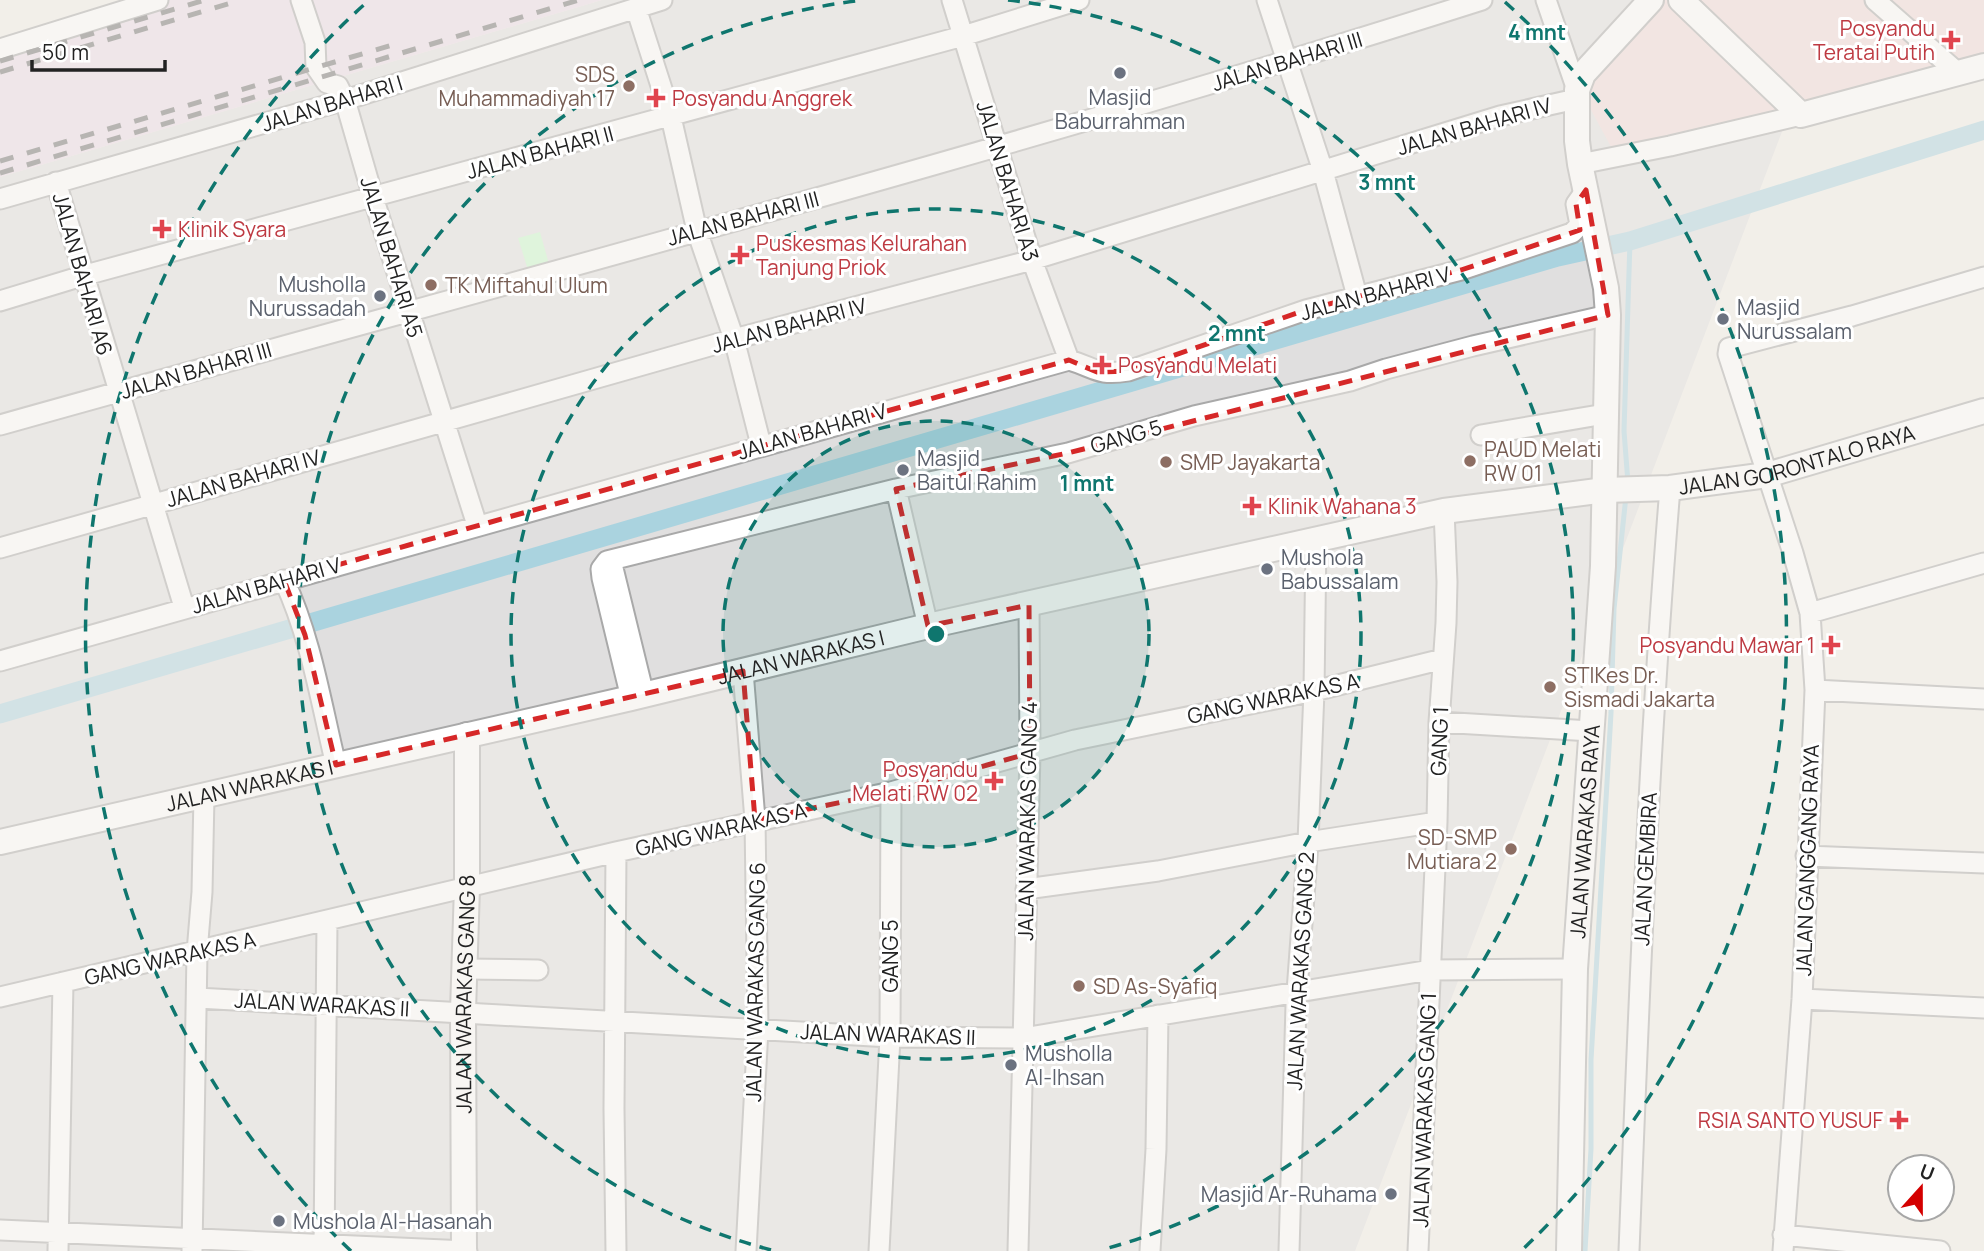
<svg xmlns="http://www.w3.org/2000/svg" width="1984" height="1251" viewBox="0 0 1984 1251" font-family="Manrope,sans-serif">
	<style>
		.residential { fill: #e0dfdf }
		.commercial { fill: #f2dad9 }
		.industrial { fill: #ebdbe8 }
		.park { fill: #c8facc }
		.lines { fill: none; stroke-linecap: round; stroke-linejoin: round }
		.stream { stroke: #aad3df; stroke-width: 5 }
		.canal { stroke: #aad3df; stroke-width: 19 }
		.minor-casing { stroke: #a9a9a9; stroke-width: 23 }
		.tertiary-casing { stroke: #a9a9a9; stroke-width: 28 }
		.minor { stroke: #fff; stroke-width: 19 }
		.tertiary { stroke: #fff; stroke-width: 24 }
		.rail { stroke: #707070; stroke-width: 5; stroke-dasharray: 14 14; stroke-linecap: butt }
		.marked { fill: none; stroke: #d62828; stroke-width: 5; stroke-dasharray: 14 9; stroke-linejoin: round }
		.ring { fill: none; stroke: #0f766e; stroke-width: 3.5; stroke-dasharray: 12 9 }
		.health-dot { fill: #e0444e; stroke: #fff; stroke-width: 2.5 }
		.worship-dot { fill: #6b7280; stroke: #fff; stroke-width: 2.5 }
		.education-dot { fill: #8d6e63; stroke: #fff; stroke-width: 2.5 }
		.labels { text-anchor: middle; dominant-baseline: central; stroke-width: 6; stroke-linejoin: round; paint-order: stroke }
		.health-label { font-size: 21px; fill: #be3a42; stroke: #fff; text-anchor: start }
		.street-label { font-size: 21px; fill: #222; stroke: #fff }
		.education-label { font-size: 21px; fill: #785e54; stroke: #fff; text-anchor: start }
		.worship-label { font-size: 21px; fill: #5b616d; stroke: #fff; text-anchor: start }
		.centre { fill: #0f766e; stroke: #fff; stroke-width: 3.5 }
		.ring-label { font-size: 21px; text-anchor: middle; font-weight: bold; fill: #0f766e; stroke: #fff; stroke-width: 6; stroke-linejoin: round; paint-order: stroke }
	</style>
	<rect width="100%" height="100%" fill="#f2efe9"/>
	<path class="residential" d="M602,0h1034l150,121 -431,1130h-1355v-1074z"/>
	<path class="commercial" d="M1636,0h348v69l-362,98 -51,-94z"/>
	<path class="industrial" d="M165,0h437l-602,177v-128z"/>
	<path class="park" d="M540,232l9,32 -21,6 -10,-32z"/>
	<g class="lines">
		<path class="stream" d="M1628,483l-4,-52 6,-190
			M1585,1251l6,-102v-89l20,-347 3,-104 12,-113"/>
		<path class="canal" d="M0,714l1558,-457 72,-16 354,-111"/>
		<g class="minor-casing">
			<path id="minor" d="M301,0l14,42 1,25 11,16 11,3 7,14 28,97 104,328
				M952,0l80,260 37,100
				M1267,0l56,171 34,125
				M1546,0l31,90
				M1875,0l83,73
				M636,8l35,109 26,114 37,108 27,106
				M0,49l158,-49
				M1580,164l90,-18 131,-31
				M56,182l128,425
				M0,199l345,-99 317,-100
				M0,301l82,-25 881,-240 116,-36
				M0,425c495,-139 992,-269 1482,-425
				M1481,435l124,-21
				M896,489l32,137
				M0,548l734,-209 298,-79 468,-144 76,-17
				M611,560l33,135
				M284,580c27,58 37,123 52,185
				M1810,613l174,-50
				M0,661l1069,-301c27,8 28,16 59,11l178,-61 155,-40 111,-37 8,-8 -4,-21 10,-14
				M743,671l12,149 3,209 -12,222
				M1815,690l169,9
				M631,698l-29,-120 -1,-9 6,-8 289,-72 172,-36 126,-37 156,-35 36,-12 87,-23 135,-31
				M1439,722l152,9
				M1806,856l178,7
				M1026,889l132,-18 150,-29 129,-20
				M464,969l74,1
				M0,997l616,-145 275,-60 184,-52 239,-49 129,-32
				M197,998l693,39 133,1 407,-68 145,-1
				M1802,999l182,9
				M0,1230l467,21
				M1783,1235l157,16
				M192,1250l5,-298 5,-60 2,-96
				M58,1251l5,-269
				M324,1251l3,-330
				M616,1251l-2,-142 2,-257
				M879,1251l11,-214 1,-245
				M1018,1251l12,-498 -1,-148
				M1150,1251l6,-102 2,-134
				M1289,1251l7,-246 12,-163 6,-151 2,-151
				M1418,1251l19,-429 2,-100 7,-99 1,-41 -3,-71
				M1629,1251c10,-255 20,-509 41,-763
				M1783,1251l19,-252 13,-309 -5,-77 -17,-60 -65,-199 1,-6 123,-32 132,-39"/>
		</g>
		<g class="tertiary-casing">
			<g id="tertiary">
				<path d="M1681,0l120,115 183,-49"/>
				<path id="s1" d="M0,842l631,-144 297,-72 516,-115 161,-21 65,-2 97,-13 217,-64"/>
				<path id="s2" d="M464,1251l-1,-240 4,-124v-152"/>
				<path id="s3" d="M1569,1251l6,-282 28,-403 5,-251 -2,-27 -26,-124 -3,-23v-51l6,-16 68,-74"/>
			</g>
		</g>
		<use href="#minor" class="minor"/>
		<use href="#tertiary" class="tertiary"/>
		<path class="rail" d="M0,61l205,-61
			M0,72l241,-72
			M0,161l399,-118
			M0,173l579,-173"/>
	</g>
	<path d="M0 0H1984V1251H0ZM1586,190l22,125 -540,138 -172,36 32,137 101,-21 1,148 -139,39 -136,28 -12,-149 -407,94 -31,-130 -21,-55 785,-220 28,12 31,-1 178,-61 155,-40 119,-40 -4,-26z" fill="#f2efe9" fill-opacity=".55" fill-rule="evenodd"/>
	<path class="marked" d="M1586,190l22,125 -540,138 -172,36 32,137 101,-21 1,148 -139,39 -136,28 -12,-149 -407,94 -31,-130 -21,-55 785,-220 28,12 31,-1 178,-61 155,-40 119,-40 -4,-26z"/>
	<circle cx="936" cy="634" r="213" fill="#0f766e" fill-opacity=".12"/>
	<g class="ring">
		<circle cx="936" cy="634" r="213"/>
		<circle cx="936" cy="634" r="425"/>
		<path d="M771 1250A638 638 0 0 1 864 0M1008 0A638 638 0 0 1 1101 1250"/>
		<path d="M351 1251A850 850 0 0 1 367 2M1505 2A850 850 0 0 1 1521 1251"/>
	</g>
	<g class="health-dot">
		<path d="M1947.5 29.5h7v7h7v7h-7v7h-7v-7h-7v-7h7z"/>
		<path d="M652.5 87.5h7v7h7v7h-7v7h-7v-7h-7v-7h7z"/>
		<path d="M158.5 218.5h7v7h7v7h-7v7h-7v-7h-7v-7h7z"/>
		<path d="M736.5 244.5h7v7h7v7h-7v7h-7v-7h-7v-7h7z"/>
		<path d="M1098.5 354.5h7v7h7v7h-7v7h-7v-7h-7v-7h7z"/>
		<path d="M1248.5 495.5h7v7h7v7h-7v7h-7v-7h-7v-7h7z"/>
		<path d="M1827.5 634.5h7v7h7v7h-7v7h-7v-7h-7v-7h7z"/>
		<path d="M990.5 770.5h7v7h7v7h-7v7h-7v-7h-7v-7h7z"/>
		<path d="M1895.5 1109.5h7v7h7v7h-7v7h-7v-7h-7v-7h7z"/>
	</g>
	<g class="worship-dot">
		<circle cx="1120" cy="73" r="7"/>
		<circle cx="380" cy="296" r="7"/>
		<circle cx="1723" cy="319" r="7"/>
		<circle cx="903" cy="470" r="7"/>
		<circle cx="1267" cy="569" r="7"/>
		<circle cx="1011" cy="1065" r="7"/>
		<circle cx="1391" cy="1194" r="7"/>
		<circle cx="279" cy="1221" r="7"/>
	</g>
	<g class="education-dot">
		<circle cx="629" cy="86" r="7"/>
		<circle cx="431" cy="285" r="7"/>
		<circle cx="1470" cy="461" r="7"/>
		<circle cx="1166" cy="462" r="7"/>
		<circle cx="1550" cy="687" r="7"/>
		<circle cx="1511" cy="849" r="7"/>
		<circle cx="1079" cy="986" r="7"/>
	</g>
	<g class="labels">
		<g class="health-label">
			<text x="1935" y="28" text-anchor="end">Posyandu<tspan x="1935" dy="24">Teratai Putih</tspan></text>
			<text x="672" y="98">Posyandu Anggrek</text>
			<text x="178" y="229">Klinik Syara</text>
			<text x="756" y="243">Puskesmas Kelurahan<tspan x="756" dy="24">Tanjung Priok</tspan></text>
			<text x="1118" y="365">Posyandu Melati</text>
			<text x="1268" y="506">Klinik Wahana 3</text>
			<text x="1815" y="645" text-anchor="end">Posyandu Mawar 1</text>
			<text x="978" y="769" text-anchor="end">Posyandu<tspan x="978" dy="24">Melati RW 02</tspan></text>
			<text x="1883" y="1120" text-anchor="end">RSIA SANTO YUSUF</text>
		</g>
		<g class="street-label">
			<text transform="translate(1287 61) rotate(-17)">JALAN BAHARI III</text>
			<text transform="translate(332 103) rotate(-17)">JALAN BAHARI I</text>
			<text transform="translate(1474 126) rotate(-16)">JALAN BAHARI IV</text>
			<text transform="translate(540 152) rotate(-15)">JALAN BAHARI II</text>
			<text transform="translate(1008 181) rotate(73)">JALAN BAHARI A3</text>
			<text transform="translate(743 218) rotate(-15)">JALAN BAHARI III</text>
			<text transform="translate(392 257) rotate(73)">JALAN BAHARI A5</text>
			<text transform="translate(83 274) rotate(74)">JALAN BAHARI A6</text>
			<text transform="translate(1375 293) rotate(-15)">JALAN BAHARI V</text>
			<text transform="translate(789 325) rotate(-15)">JALAN BAHARI IV</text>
			<text transform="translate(196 370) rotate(-16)">JALAN BAHARI III</text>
			<text transform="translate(812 431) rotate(-16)">JALAN BAHARI V</text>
			<text transform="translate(1126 436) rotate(-16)">GANG 5</text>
			<text stroke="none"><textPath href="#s1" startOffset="1839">JALAN GORONTALO RAYA</textPath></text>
			<text transform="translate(243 478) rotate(-16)">JALAN BAHARI IV</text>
			<text transform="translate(266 585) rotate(-16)">JALAN BAHARI V</text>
			<text stroke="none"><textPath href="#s1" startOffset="822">JALAN WARAKAS I</textPath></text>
			<text transform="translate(1273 698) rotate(-12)">GANG WARAKAS A</text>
			<text transform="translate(1439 741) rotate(-88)">GANG 1</text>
			<text stroke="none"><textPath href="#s1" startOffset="256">JALAN WARAKAS I</textPath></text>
			<text transform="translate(1027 821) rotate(-89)">JALAN WARAKAS GANG 4</text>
			<text transform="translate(721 829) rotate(-13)">GANG WARAKAS A</text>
			<text stroke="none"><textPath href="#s3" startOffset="420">JALAN WARAKAS RAYA</textPath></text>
			<text transform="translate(1807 860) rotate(-88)">JALAN GANGGANG RAYA</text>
			<text transform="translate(1645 869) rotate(-87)">JALAN GEMBIRA</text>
			<text transform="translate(890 956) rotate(-90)">GANG 5</text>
			<text transform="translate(170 958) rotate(-13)">GANG WARAKAS A</text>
			<text transform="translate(1300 971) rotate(-87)">JALAN WARAKAS GANG 2</text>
			<text transform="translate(755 982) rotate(-89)">JALAN WARAKAS GANG 6</text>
			<text stroke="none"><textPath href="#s2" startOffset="257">JALAN WARAKAS GANG 8</textPath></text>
			<text transform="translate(322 1004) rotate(3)">JALAN WARAKAS II</text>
			<text transform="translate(888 1034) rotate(2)">JALAN WARAKAS II</text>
			<text transform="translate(1424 1110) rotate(-88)">JALAN WARAKAS GANG 1</text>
		</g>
		<g class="education-label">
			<text x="615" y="74" text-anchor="end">SDS<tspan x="615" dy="24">Muhammadiyah 17</tspan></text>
			<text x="445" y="285">TK Miftahul Ulum</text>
			<text x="1484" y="449">PAUD Melati<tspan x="1484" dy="24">RW 01</tspan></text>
			<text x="1180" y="462">SMP Jayakarta</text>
			<text x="1564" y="675">STIKes Dr.<tspan x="1564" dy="24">Sismadi Jakarta</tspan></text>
			<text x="1497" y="837" text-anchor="end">SD-SMP<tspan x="1497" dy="24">Mutiara 2</tspan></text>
			<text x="1093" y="986">SD As-Syafiq</text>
		</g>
		<g class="worship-label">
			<text x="1120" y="97" text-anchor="middle">Masjid<tspan x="1120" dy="24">Baburrahman</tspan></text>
			<text x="366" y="284" text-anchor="end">Musholla<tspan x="366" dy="24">Nurussadah</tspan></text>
			<text x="1737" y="307">Masjid<tspan x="1737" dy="24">Nurussalam</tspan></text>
			<text x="917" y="458">Masjid<tspan x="917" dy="24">Baitul Rahim</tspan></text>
			<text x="1281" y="557">Mushola<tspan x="1281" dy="24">Babussalam</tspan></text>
			<text x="1025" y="1053">Musholla<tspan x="1025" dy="24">Al-Ihsan</tspan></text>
			<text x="1377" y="1194" text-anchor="end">Masjid Ar-Ruhama</text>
			<text x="293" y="1221">Mushola Al-Hasanah</text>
		</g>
	</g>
	<circle cx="936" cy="634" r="10" class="centre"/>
	<g class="ring-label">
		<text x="1537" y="40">4 mnt</text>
		<text x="1387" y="190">3 mnt</text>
		<text x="1237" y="341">2 mnt</text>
		<text x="1087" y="491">1 mnt</text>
	</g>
	<g transform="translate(1921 1188) rotate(21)"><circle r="33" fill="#ffffff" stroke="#a7a7a7" stroke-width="2"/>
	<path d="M0-5L12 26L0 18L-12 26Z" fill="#d40000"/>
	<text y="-10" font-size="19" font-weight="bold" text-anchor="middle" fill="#222222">U</text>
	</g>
	<path d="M32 60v10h133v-10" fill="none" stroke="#222222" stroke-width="3.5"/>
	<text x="42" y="60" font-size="21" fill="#222222" stroke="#ffffff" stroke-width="5" paint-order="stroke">50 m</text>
</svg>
